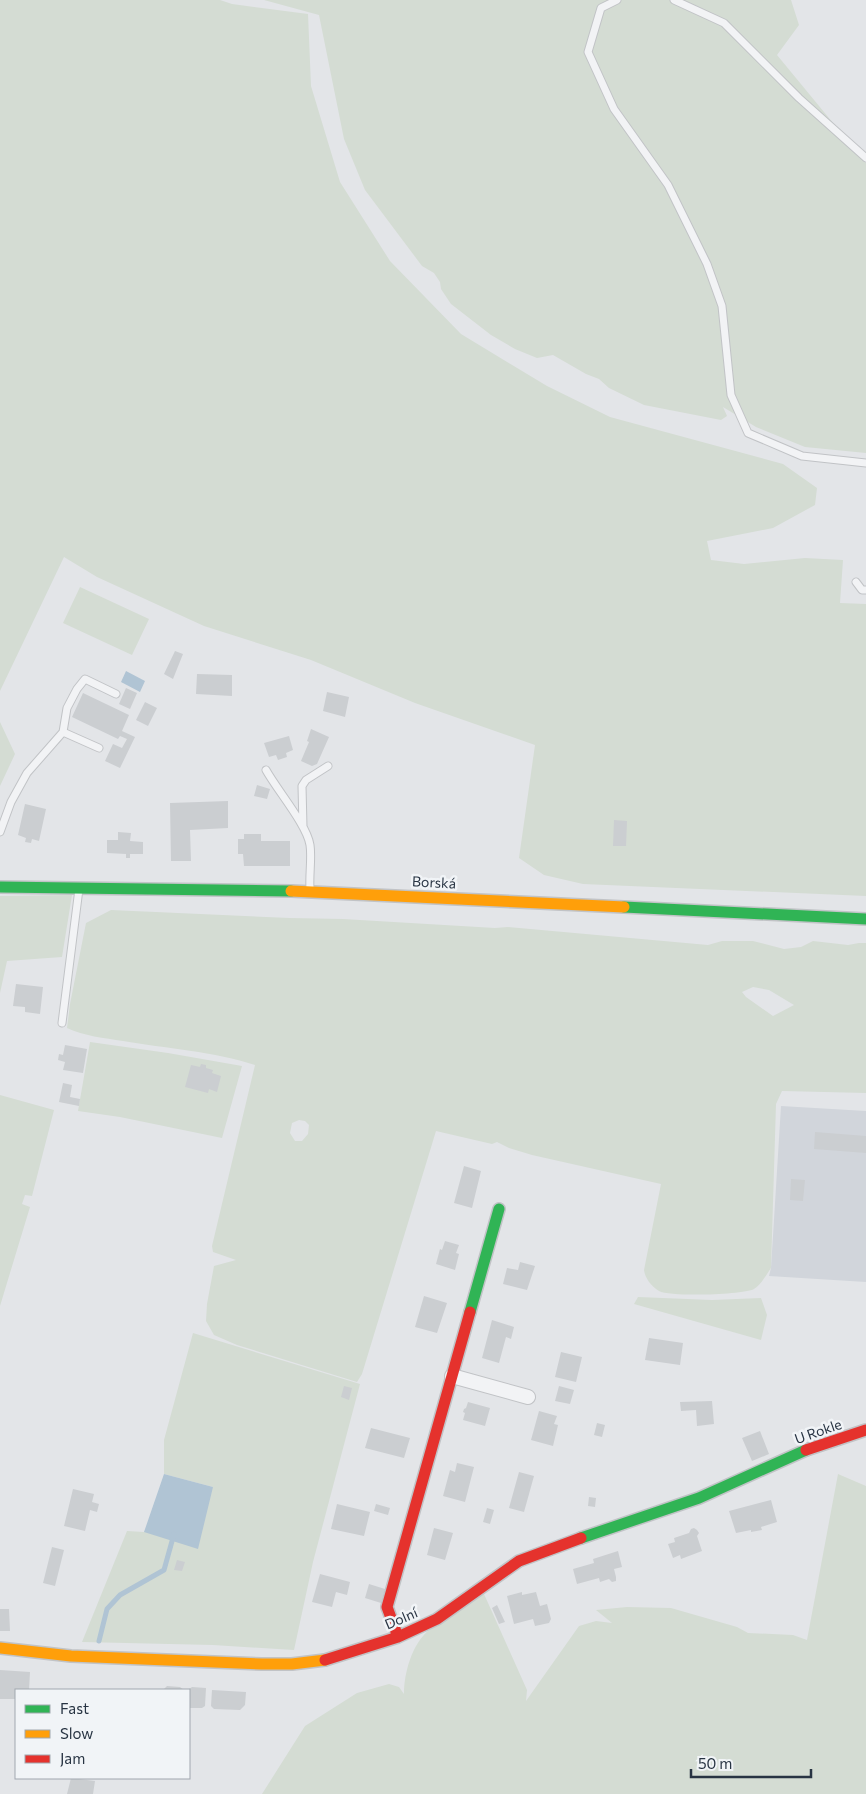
<svg xmlns="http://www.w3.org/2000/svg" width="866" height="1794" viewBox="0 0 866 1794" font-family="Commissioner,sans-serif">
	<style>
		.built { fill: #d1d5db }
		.green { fill: #d4dcd3; fill-rule: evenodd }
		.water { fill: #b0c4d4 }
		.lines { fill: none; stroke-linecap: round; stroke-linejoin: round }
		.stream { stroke: #b0c4d4; stroke-width: 5 }
		.building { fill: #cbced1 }
		.lane-casing { stroke: #c1c3c6; stroke-width: 9 }
		.street-casing { stroke: #c1c3c6; stroke-width: 16 }
		.fast-casing { stroke: #c1c3c6; stroke-width: 14 }
		.slow-casing { stroke: #c1c3c6; stroke-width: 14 }
		.jam-casing { stroke: #c1c3c6; stroke-width: 14 }
		.lane { stroke: #f2f3f5; stroke-width: 7 }
		.street { stroke: #f2f3f5; stroke-width: 14 }
		.fast { stroke: #30b455; stroke-width: 11 }
		.slow { stroke: #ff9f0a; stroke-width: 11 }
		.jam { stroke: #e5322d; stroke-width: 11 }
		.labels { text-anchor: middle; dominant-baseline: central; stroke-width: 5; stroke-linejoin: round; paint-order: stroke }
		.street-label { font-size: 14px; fill: #283443; stroke: #f1f4f7 }
	</style>
	<rect width="100%" height="100%" fill="#e3e5e8"/>
	<path class="built" d="M781,1106l85,5v171l-97,-6 2,-8z"/>
	<path class="green" d="M0,0h220l12,4 76,10 3,72 29,96 50,79 71,73 86,52 63,31 173,47 34,24 -2,17 -42,23 -66,13 4,19 33,4 61,-6 38,2 -3,43 26,1v292l-283,-12 -39,-9 -25,-17 16,-113 -120,-42 -104,-43 -107,-34 -107,-49 -33,-20 -64,134z
		M264,0h527l8,25 -22,30 89,108v290l-61,-6 -49,-20 -33,-20 4,9 -6,4 -77,-15 -35,-17 -10,-9 -13,-5 -33,-19 -16,3 -22,-9 -24,-14 -40,-31 -10,-15 -1,-7 -6,-9 -12,-7 -57,-76 -21,-51 -25,-124z
		M80,587l69,32 -17,36 -69,-32z
		M0,722l15,32 -15,32z
		M72,895l-10,62 -55,4 -7,32v-97z
		M111,910l179,8 53,1 152,9 13,-1 200,18 14,-4h31l31,8 17,-2 12,-6 35,4 11,-2h7v150l-84,-2 -6,13 -5,164c-5,7 -10,17 -17,21 -11,6 -84,8 -95,2 -8,-5 -14,-13 -15,-21l17,-86 -129,-29 -23,-7 -12,-6 -5,2 -56,-13 -74,243 -5,8 -120,-37 -23,-10 -8,-14 1,-17 7,-38 22,-6 -23,-8 -1,-6 43,-181c-39,-13 -91,-17 -132,-24 -19,-3 -39,-5 -56,-13l3,-24 16,-81zM753,987l16,3 25,15 -21,11 -27,-19 -4,-5zM299,1120l6,1 4,4 -1,9 -6,7h-7l-5,-8 2,-10z
		M90,1042l78,11 74,13 -20,72 -102,-21 -42,-6z
		M0,1095l54,15 -22,86 -7,-1 -3,9 8,3 -30,99z
		M638,1297l74,3 49,-2 6,17 -6,25 -127,-36z
		M193,1333l167,51 -47,178 -19,88 -81,-5 -131,-3 45,-111 17,1 69,-45 -49,-13v-34z
		M838,1474l28,12v308h-604l43,-68 52,-33 32,-9 10,3 5,7c0,-21 8,-50 25,-64 16,-13 37,-24 55,-36l43,96 -1,11 53,-75 17,-5 16,2 -16,-13 31,-3 44,1 66,19 11,6 45,2 14,5z"/>
	<path class="water" d="M126,671l19,10 -5,11 -19,-10z
		M164,1474l49,13 -15,62 -54,-17z"/>
	<g class="lines">
		<path class="stream" d="M99,1641l8,-32 13,-14 44,-25 10,-36"/>
	</g>
	<path class="building" d="M175,651l8,3 -10,25 -9,-5z
		M197,674l35,1v21l-36,-2z
		M126,688l11,5 -7,16 -11,-5z
		M327,692l22,5 -4,20 -22,-6z
		M83,693l46,22 -7,16 13,6 -15,31 -15,-7 8,-17 9,4 5,-9 -7,-3 -2,3 -46,-22z
		M145,702l12,6 -9,18 -12,-6z
		M311,729l18,8 -12,27 -5,2 -11,-5 8,-19 -2,-1z
		M289,736l4,14 -7,3 1,4 -9,3 -2,-5 -7,2 -5,-14z
		M257,785l13,4 -3,10 -13,-3z
		M228,801v27l-38,2 1,31h-20l-1,-58z
		M25,804l21,5 -7,32 -7,-2 -1,4 -6,-1 1,-4 -8,-3z
		M614,820l13,1 -1,25h-13z
		M118,832l13,1 -1,8 13,1v12h-13v4h-4v-4l-19,-1v-13h11z
		M244,834h17v7h29v25h-46l-1,-12h-5v-15h6z
		M16,984l27,3 -3,27 -15,-2v-5l-12,-1z
		M65,1045l22,4 -4,24 -20,-3 2,-8 -7,-2 1,-6 4,1z
		M201,1064l5,1v3l7,2 -1,3 9,3 -4,16 -8,-3 -1,4 -23,-6 6,-22 9,2z
		M63,1083l9,2 -2,12 10,2 -1,7 -20,-4z
		M815,1132l51,4v17l-52,-4z
		M464,1166l17,5 -9,37 -18,-5z
		M791,1179l14,1 -2,21 -13,-1z
		M445,1241l14,4 -3,8 3,1 -4,16 -19,-6 4,-15 2,1z
		M520,1262l15,4 -8,24 -24,-6 4,-16 11,2z
		M424,1296l23,7 -10,30 -22,-6z
		M492,1320l22,7 -3,12 -5,-2 -7,26 -17,-5z
		M649,1338l34,5 -3,22 -35,-5z
		M561,1352l21,5 -6,25 -21,-5z
		M344,1386l8,2 -3,12 -8,-3z
		M559,1386l15,4 -4,14 -15,-3z
		M712,1401l2,23 -17,2 -1,-16 -15,1 -1,-9z
		M468,1402l22,6 -5,18 -22,-6 2,-7 -2,-1 1,-3 2,-1z
		M539,1411l18,5 -3,8 4,1 -5,21 -22,-6z
		M597,1423l8,2 -3,12 -8,-2z
		M371,1428l39,10 -6,20 -39,-10z
		M760,1431l9,23 -17,7 -10,-23z
		M457,1463l17,4 -9,35 -22,-6 7,-26 5,2z
		M519,1472l15,4 -10,36 -15,-4z
		M73,1489l21,5 -2,8 7,2 -2,8 -7,-2 -5,21 -21,-5z
		M589,1497l7,1 -1,9 -7,-1z
		M771,1500l6,22 -16,5 1,3 -11,2v-2l-15,3 -7,-22z
		M337,1504l33,8 -6,24 -33,-7z
		M376,1504l14,4 -2,7 -14,-4z
		M487,1508l7,2 -4,14 -7,-2z
		M434,1528l19,5 -8,27 -18,-5z
		M694,1528l3,2 2,3 -2,3 5,15 -21,8 -1,-4 -7,3 -5,-14 7,-2 -1,-4 15,-5 2,-4z
		M52,1547l12,3 -9,36 -12,-3z
		M618,1551l4,16 -8,2 2,8v4l-4,1 -3,-3 -9,3 -1,-4 -22,6 -4,-15 21,-6 -1,-4z
		M177,1560l8,2 -3,9 -8,-1z
		M320,1574l30,8 -3,13 -11,-3 -4,15 -20,-5z
		M369,1584l16,5 -4,14 -16,-5z
		M522,1592v3l14,-3 4,14 7,-2 4,15 -2,4 -14,3 -2,-7 -19,5 -7,-28z
		M497,1605l8,17 -6,2 -7,-16z
		M0,1609h9l1,22h-10z
		M0,1670l30,2 -1,18h-13v9h-16z
		M167,1686l13,1 4,3h-21z
		M192,1687l14,1 -1,18 -3,2h-13v-19z
		M212,1690l34,2 -1,13 -5,5 -26,-1 -3,-3z
		M71,1778l24,3 -2,13h-26z"/>
	<g class="lines">
		<g class="lane-casing">
			<path id="lane" d="M617,0l-16,8 -13,44 26,57 54,76 39,79 15,42 9,89 17,38 54,23 64,7
				M674,0l50,23 75,75 67,60
				M856,582l6,8h4
				M63,732l36,16
				M266,770c11,20 41,55 44,75 2,12 -1,30 0,43
				M303,827l-1,-41 4,-6 22,-14
				M0,832l11,-30 16,-29 36,-41 4,-24 10,-19 8,-10 31,15
				M62,1023l17,-134"/>
		</g>
		<g class="street-casing">
			<path id="street" d="M452,1376l76,21"/>
		</g>
		<g class="fast-casing">
			<path id="fast" d="M0,887l291,4
				M624,907l242,12
				M470,1312l29,-103
				M581,1538l118,-40 107,-48"/>
		</g>
		<g class="slow-casing">
			<path id="slow" d="M291,891l333,16
				M0,1648l71,8 191,8h30l33,-4"/>
		</g>
		<g class="jam-casing">
			<path id="jam" d="M806,1450l60,-20
				M398,1637l-11,-30 83,-295
				M325,1660l73,-23 39,-18 82,-58 62,-23"/>
		</g>
		<use href="#lane" class="lane"/>
		<use href="#street" class="street"/>
		<use href="#fast" class="fast"/>
		<use href="#slow" class="slow"/>
		<use href="#jam" class="jam"/>
	</g>
	<g class="labels">
		<g class="street-label">
			<text transform="translate(434 882) rotate(3)">Borská</text>
			<text transform="translate(818 1431) rotate(-19)">U Rokle</text>
			<text transform="translate(401 1618) rotate(-23)">Dolní</text>
		</g>
	</g>
	<rect x="15" y="1689" width="175" height="90" fill="#f1f4f7" stroke="#a1a7af"/>
	<rect x="25" y="1705" width="25" height="8" fill="#30b455" stroke="#a1a7af"/>
	<text x="60" y="1714" font-size="15" fill="#283443">Fast</text>
	<rect x="25" y="1730" width="25" height="8" fill="#ff9f0a" stroke="#a1a7af"/>
	<text x="60" y="1739" font-size="15" fill="#283443">Slow</text>
	<rect x="25" y="1755" width="25" height="8" fill="#e5322d" stroke="#a1a7af"/>
	<text x="60" y="1764" font-size="15" fill="#283443">Jam</text>
	<path d="M691 1769v8h120v-8" fill="none" stroke="#283443" stroke-width="2.5"/>
	<text x="698" y="1769" font-size="15" fill="#283443" stroke="#f1f4f7" stroke-width="4" paint-order="stroke">50 m</text>
</svg>
